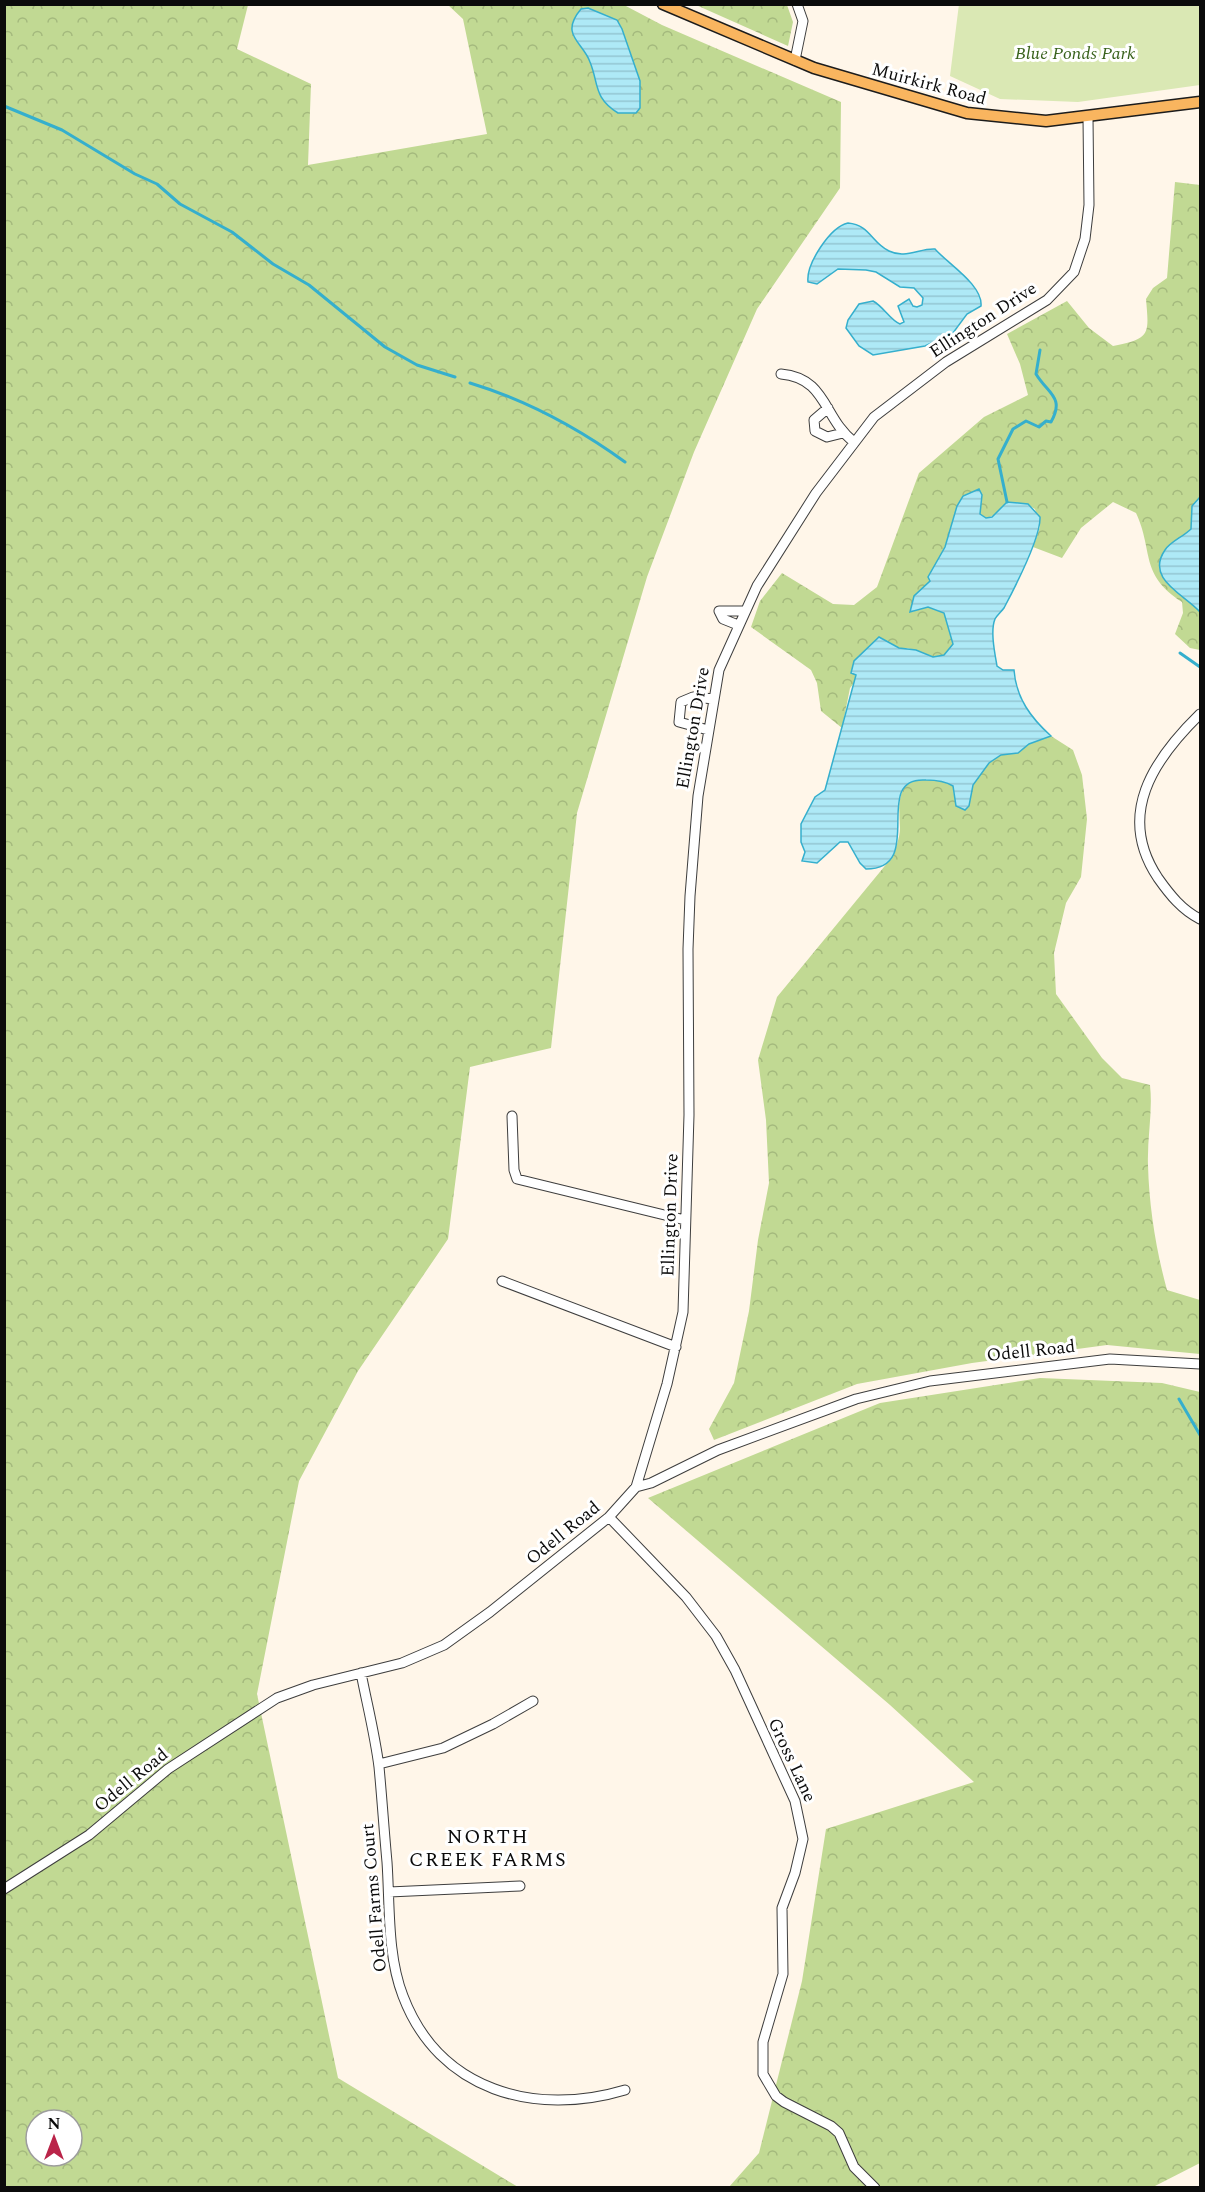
<svg xmlns="http://www.w3.org/2000/svg" width="1205" height="2192" viewBox="0 0 1205 2192" font-family="Spectral,serif">
	<style>
		.grass { fill: #dae8b4 }
		.forest { fill: url(#forest-crowns); fill-rule: evenodd }
		.water { fill: url(#water-rules); stroke: #35afcd; stroke-width: 1.5 }
		.lines { fill: none; stroke-linecap: round; stroke-linejoin: round }
		.stream { stroke: #35afcd; stroke-width: 3 }
		.minor-casing { stroke: #3e3e3e; stroke-width: 11 }
		.major-casing { stroke: #1c1c1c; stroke-width: 13 }
		.minor { stroke: #fff; stroke-width: 9 }
		.major { stroke: #f9b55f; stroke-width: 10 }
		.labels { text-anchor: middle; dominant-baseline: central; stroke-width: 6; stroke-linejoin: round; paint-order: stroke }
		.park-label { font-size: 18px; font-style: italic; fill: #39621c; stroke: #fff }
		.street-label { font-size: 18px; fill: #0b0b0b; stroke: #fff }
		.neighbourhood-label { font-size: 20px; letter-spacing: 1.5px; fill: #0b0b0b; stroke: #fff }
	</style>
	<defs>
		<pattern id="forest-crowns" width="20" height="18" patternUnits="userSpaceOnUse" patternTransform="scale(1.5)"><rect width="20" height="18" fill="#c1d993"/><path d="M2 6a3 3 0 1 1 6 0M12 15a3 3 0 1 1 6 0" fill="none" stroke="#a4b97d"/></pattern>
		<pattern id="water-rules" width="6" height="5" patternUnits="userSpaceOnUse" patternTransform="scale(1.5)"><rect width="6" height="5" fill="#aee9f6"/><path d="M0 2.5h6" fill="none" stroke="#94c6d2"/></pattern>
	</defs>
	<rect width="100%" height="100%" fill="#fff6e9"/>
	<path class="grass" d="M959,4l241,1v80l-122,17 -78,-3 -50,-23z"/>
	<path class="forest" d="M5,5h243l-11,44 74,35 -3,81 179,-31 -24,-115 -15,-14h176l38,20 179,77 -1,86 -83,121 -63,143 -47,125 -70,236 -26,235 -81,19 -22,172 -90,132 -59,110 -42,213 81,384 180,109 -513,1zM36,2120h36v36h-36z
		M696,5h91l6,17 -5,24z
		M1175,182l25,3v465l-10,-2 -15,-14 8,-21 -1,-11c-43,-28 -28,-50 -46,-89l-23,-11 -32,26 -19,30 -29,-11 7,-20 -5,-18c-25,-16 -29,4 -49,9l-6,-3 2,-20 -19,1 -6,10 -12,41 -17,30 2,4 -19,31 17,-5 16,6 9,31 -9,11 -11,2 -25,-9h-9l-20,-11 -25,24 2,20 -6,7 -8,40 -21,-17 -4,-28 -6,-13 -60,-43 9,-26 22,-28 51,31 21,1 23,-18 42,-114 65,-56 44,-22 -8,-31 -13,-30 60,-33 22,27 24,18c38,-7 36,-12 33,-47l7,-11 14,-10z
		M1051,736l22,14 9,25 5,44 -6,58 -15,26 -12,50 2,41 46,64 20,20 28,7c3,27 -3,53 -2,80 1,41 8,85 19,125l33,10v54l-93,-9 -135,18 -115,21 -143,56 -5,-11 25,-46 15,-72 9,-71 11,-57 -3,-63 -8,-60 19,-63 116,-141c3,-9 7,-19 7,-28 -1,-22 -5,-50 26,-48 10,0 18,1 27,6l1,9 15,10 4,-20 16,-22 12,-8 17,-2 11,-9z
		M1040,1378l122,5 38,9v771l-47,24h-424l30,-34 43,-172 24,-152 148,-47 -84,-77 -242,-207 232,-95z"/>
	<path class="water" d="M588,8l29,12 5,9 18,52v27l-4,5h-18c-25,-16 -19,-29 -28,-51 -7,-20 -31,-27 -9,-53z
		M848,223c22,2 23,19 41,28 16,8 31,-3 46,-2 13,15 48,36 46,57l-14,8 -14,19 -13,6 -15,7 -52,9 -14,-9 -13,-18 2,-8 11,-16 14,-3c11,6 17,19 27,23l4,-2 -6,-16 11,-7 4,7 4,1 5,-2 1,-7 -9,-10 -14,-1 -24,-15 -10,-2 -28,-1 -21,15 -9,-2c-2,-18 22,-55 40,-59z
		M979,489l3,6 -2,19 6,4 6,-1 15,-15 21,2 12,13c1,21 -26,72 -36,91 -3,4 -7,7 -9,11 -5,12 0,35 2,47l6,4h11c2,28 17,48 37,66l-22,8 -11,9 -17,2 -12,8 -16,22 -4,21 -4,4 -9,-4 -3,-20c-8,-5 -17,-6 -27,-6 -57,-4 2,89 -60,89l-6,-6 -12,-21h-8l-23,21 -15,-2 3,-9 -4,-10v-18l14,-27 10,-7 31,-115 -5,-2 3,-12 25,-24 20,11 17,2 17,7 11,-2 9,-11 -9,-31 -16,-6 -18,5 4,-16 16,-15 -2,-4 17,-30 12,-41 6,-10z
		M1200,497v115c-16,-18 -55,-33 -35,-62 6,-9 18,-13 26,-21l1,-23z"/>
	<g class="lines">
		<path class="stream" d="M4,106l58,24 73,44 22,10 23,20 52,28 41,32 36,21 76,62 32,18 38,12
			M470,383c56,17 108,45 155,79
			M1007,502l-9,-43 15,-30 13,-8 13,6 7,-6 5,1c14,-25 -3,-28 -15,-48l4,-24
			M1180,653l20,14
			M1179,1399l21,36"/>
		<g class="minor-casing">
			<path id="minor" d="M795,60l8,-39 -6,-17
				M781,374c46,4 42,44 73,68
				M828,408l-14,12 1,11 12,6 16,-4
				M738,625l-15,-6 -4,-8h24
				M1200,714c-47,46 -84,101 -42,164 12,17 24,32 42,41
				M708,730l-29,-8 2,-20 12,-5 21,2
				M512,1116l2,54 3,9 168,41
				M502,1281l174,66
				M636,1487l31,-103 16,-72 6,-197 -1,-166 2,-53 8,-100 21,-126 38,-84 59,-93 58,-76 72,-55 101,-62 27,-28 11,-33 4,-34 -1,-87
				M609,1517l77,80 30,39 19,34 60,131 8,38 -8,34 -13,35 1,66 -20,68v32l13,22 8,6 47,24 8,7 15,34 21,21
				M361,1673c6,31 14,62 18,94 3,31 5,63 8,95 3,43 0,93 16,134 36,95 132,121 222,94
				M379,1764l64,-16 50,-24 40,-23
				M4,1889l85,-54 79,-66 109,-71 36,-13 89,-22 42,-18 46,-33 119,-95 27,-30 15,-4 67,-33 138,-51 74,-18 180,-22 90,5
				M389,1892l131,-6"/>
		</g>
		<g class="major-casing">
			<path id="major" d="M663,4l151,64 153,45 79,8 154,-19"/>
		</g>
		<use href="#minor" class="minor"/>
		<use href="#major" class="major"/>
	</g>
	<g class="labels">
		<g class="park-label">
			<text x="1075" y="53">Blue Ponds Park</text>
		</g>
		<g class="street-label">
			<text transform="translate(929 84) rotate(15)">Muirkirk Road</text>
			<text transform="translate(983 320) rotate(-33)">Ellington Drive</text>
			<text transform="translate(693 728) rotate(-80)">Ellington Drive</text>
			<text transform="translate(670 1215) rotate(-88)">Ellington Drive</text>
			<text transform="translate(1031 1351) rotate(-6)">Odell Road</text>
			<text transform="translate(563 1533) rotate(-39)">Odell Road</text>
			<text transform="translate(792 1760) rotate(65)">Gross Lane</text>
			<text transform="translate(131 1780) rotate(-39)">Odell Road</text>
			<text transform="translate(374 1898) rotate(-95)">Odell Farms Court</text>
		</g>
		<g class="neighbourhood-label">
			<text x="488" y="1837">NORTH<tspan x="488" dy="23">CREEK FARMS</tspan></text>
		</g>
	</g>
	<rect width="1205" height="2192" fill="none" stroke="#0b0b0b" stroke-width="12"/>
	<g transform="translate(54 2138)"><circle r="28" fill="#ffffff" stroke="#9d9d9d" stroke-width="1.5"/>
	<path d="M0-4.5L10 22L0 15L-10 22Z" fill="#ba2449"/>
	<text y="-9" font-size="16" font-weight="bold" text-anchor="middle" fill="#0b0b0b">N</text>
	</g>
</svg>
